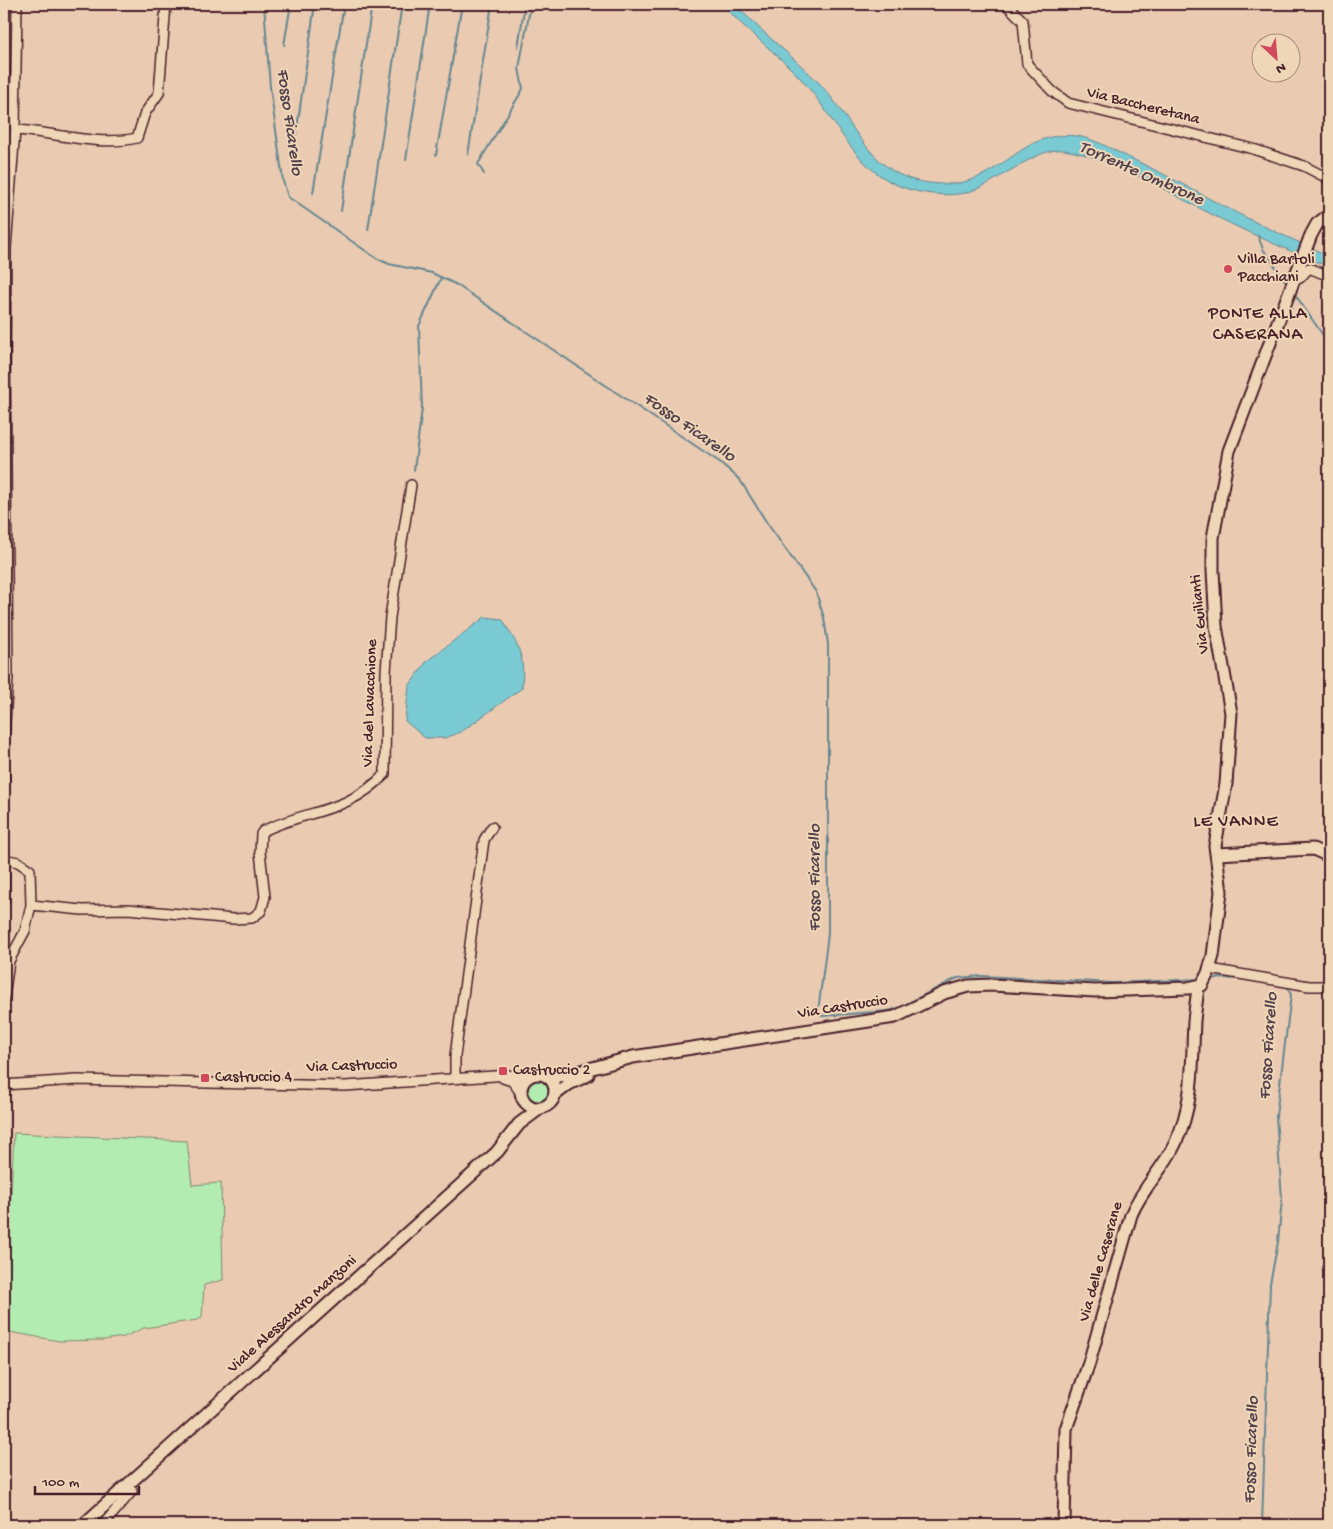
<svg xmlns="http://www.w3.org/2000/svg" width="1333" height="1529" viewBox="0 0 1333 1529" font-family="'Gochi Hand',sans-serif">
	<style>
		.green { fill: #b2ecb0; stroke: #7e866e }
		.water { fill: #79cad3; stroke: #668690 }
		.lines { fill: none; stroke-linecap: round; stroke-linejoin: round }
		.stream { stroke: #668690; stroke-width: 2 }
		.street-casing { stroke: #4a1f2b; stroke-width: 12 }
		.secondary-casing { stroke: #4a1f2b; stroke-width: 15 }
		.street { stroke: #eed6b6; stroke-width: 9 }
		.secondary { stroke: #eed6b6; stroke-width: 11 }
		.poi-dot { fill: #d1495b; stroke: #eed6b6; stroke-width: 2 }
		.labels { text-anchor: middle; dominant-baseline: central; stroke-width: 4; stroke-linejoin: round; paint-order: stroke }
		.street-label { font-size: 16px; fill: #4a1f2b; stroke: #eed6b6 }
		.poi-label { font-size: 16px; fill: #4a1f2b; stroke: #eed6b6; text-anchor: start }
		.water-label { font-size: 18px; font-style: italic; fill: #53414d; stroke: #eed6b6 }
		.neighbourhood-label { font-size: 18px; letter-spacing: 1px; fill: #4a1f2b; stroke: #eed6b6 }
	</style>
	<rect width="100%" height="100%" fill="#eacbb1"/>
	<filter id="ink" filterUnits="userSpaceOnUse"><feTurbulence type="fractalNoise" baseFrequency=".02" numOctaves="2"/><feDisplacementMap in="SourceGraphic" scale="10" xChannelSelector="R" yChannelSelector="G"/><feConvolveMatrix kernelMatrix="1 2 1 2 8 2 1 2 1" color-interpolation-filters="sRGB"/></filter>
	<g filter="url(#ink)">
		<path class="green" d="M527 1091a12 12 0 1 1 24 0a12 12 0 1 1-24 0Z
			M14,1133l173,8 5,44 29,-2 2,97 -19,5 -2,33 -5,2 -53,8 -20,9 -21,3 -44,1 -55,-10z"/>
		<path class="water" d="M722,4h13c26,28 58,52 85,80 36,39 51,94 110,99 15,2 28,1 41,-3 40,-14 58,-50 106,-44 17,3 33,12 49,20 29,13 56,28 84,43 39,21 79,39 119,57v11c-42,-17 -83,-35 -124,-56 -43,-22 -93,-53 -141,-61 -27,-4 -69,36 -99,43 -15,3 -30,2 -45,-1 -64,-12 -79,-69 -119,-113 -25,-27 -55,-48 -79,-75z
			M485,617l17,2c17,28 23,35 20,69l-61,44 -16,6h-20l-20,-17 4,-35 18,-25z"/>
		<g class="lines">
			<path class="stream" d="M264,4l6,83 13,94 5,16 88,61 13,6 43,9 25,12 264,178 19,17 27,43 49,69 8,26 4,26v290l-9,70 -1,8 4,4 66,-5 11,-3 58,-30 26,-2 131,7 87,-4
				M284,45l7,-41
				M518,47l7,-43
				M296,135l19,-131
				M436,155l26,-151
				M468,155l24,-151
				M406,160l24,-156
				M484,174l-6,-10 45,-75 -4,-21 12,-64
				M313,193l31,-189
				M341,211l31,-207
				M368,230l34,-226
				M1258,236l5,13 25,36
				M1294,293l35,51
				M414,470l8,-62 -3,-82 22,-48
				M1211,978l32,1
				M1262,1525l8,-241 8,-42 4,-43 -6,-83 15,-121 -4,-9"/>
			<g class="street-casing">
				<path id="street" d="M1006,4l17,17 4,43 25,27 16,12 185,46 51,17 25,13
					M15,130c40,2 82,17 122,8l8,-25 14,-20 7,-89
					M1295,279l5,-1 9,-10 20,8
					M4,857v-121l4,-59 -3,-321 1,-108 9,-118 2,-126
					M4,859l14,3 12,8 1,35 -6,26 -16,30 -5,37
					M4,862v39
					M31,905l51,5 46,-1 105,10 19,-1 9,-7 4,-14 -5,-45 1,-18 2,-3c45,-22 84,-17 122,-57l1,-102 4,-55 21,-132
					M1210,969l99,17h20
					M4,1056l1,29
					M455,1078v-22l29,-216 8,-13
					M503,1078l9,3 9,12
					M4,1085l72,-5 269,6 164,-11 18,3
					M103,1525l29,-34"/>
			</g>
			<g class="secondary-casing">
				<path id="secondary" d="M1217,854l96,-5 16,7
					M521 1091a17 17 0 1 1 34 0a17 17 0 1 1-34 0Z
					M548,1077l19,-2 66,-18 262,-40 49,-24 24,-7 24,-1 103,6 93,-3 14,-3 6,-12 5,-17 8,-64 -6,-46 11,-62 5,-71 -15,-87 -3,-56v-32l16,-87 82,-216 6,-11 12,-9
					M556,1094l13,-10 19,-9
					M83,1525l414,-373 22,-28 20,-15
					M1064,1525l2,-96 23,-66 42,-148c11,-27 31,-44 44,-71 19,-40 17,-80 19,-123 1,-11 3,-23 4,-34"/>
			</g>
			<use href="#street" class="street"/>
			<use href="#secondary" class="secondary"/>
		</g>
	</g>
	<g class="poi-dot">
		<circle cx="1228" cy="269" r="5"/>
		<rect x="498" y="1066" width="10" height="10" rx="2.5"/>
		<rect x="200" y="1073" width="10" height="10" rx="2.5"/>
	</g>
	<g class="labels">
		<g class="street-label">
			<text transform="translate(1143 107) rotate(14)">Via Baccheretana</text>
			<text transform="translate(1201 614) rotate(-96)">Via Guilianti</text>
			<text transform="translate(371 703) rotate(-88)">Via del Lavacchione</text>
			<text transform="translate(843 1008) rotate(-9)">Via Castruccio</text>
			<text transform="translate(352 1067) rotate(-2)">Via Castruccio</text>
			<text transform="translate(1102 1262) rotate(-74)">Via delle Caserane</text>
			<text transform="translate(293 1315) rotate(-42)">Viale Alessandro Manzoni</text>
		</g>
		<g class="poi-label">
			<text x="1238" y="260">Villa Bartoli<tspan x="1238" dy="18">Pacchiani</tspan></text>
			<text x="513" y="1071">Castruccio 2</text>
			<text x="215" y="1078">Castruccio 4</text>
		</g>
		<g class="water-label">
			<text transform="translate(289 122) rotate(82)">Fosso Ficarello</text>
			<text transform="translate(1141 174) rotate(24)">Torrente Ombrone</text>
			<text transform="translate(689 428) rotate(35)">Fosso Ficarello</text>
			<text transform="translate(815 878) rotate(-90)">Fosso Ficarello</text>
			<text transform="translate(1269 1046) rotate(-86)">Fosso Ficarello</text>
			<text transform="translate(1252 1450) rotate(-88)">Fosso Ficarello</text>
		</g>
		<g class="neighbourhood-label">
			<text x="1258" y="314">PONTE ALLA<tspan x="1258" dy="21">CASERANA</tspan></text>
			<text x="1236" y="822">LE VANNE</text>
		</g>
	</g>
	<rect width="1333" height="1529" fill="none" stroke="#eed6b6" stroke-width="20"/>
	<rect x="10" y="10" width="1313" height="1509" fill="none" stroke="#4a1f2b" stroke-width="2" filter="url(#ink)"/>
	<g transform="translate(1276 58) rotate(154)"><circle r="24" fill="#eed6b6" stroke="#ac8d7e"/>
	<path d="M0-4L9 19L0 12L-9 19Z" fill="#d1495b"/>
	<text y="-8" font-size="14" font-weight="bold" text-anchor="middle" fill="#4a1f2b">N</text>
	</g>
	<path d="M35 1486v8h104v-8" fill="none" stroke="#4a1f2b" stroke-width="2.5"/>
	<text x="42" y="1486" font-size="15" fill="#4a1f2b" stroke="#eed6b6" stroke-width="4" paint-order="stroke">100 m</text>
</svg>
